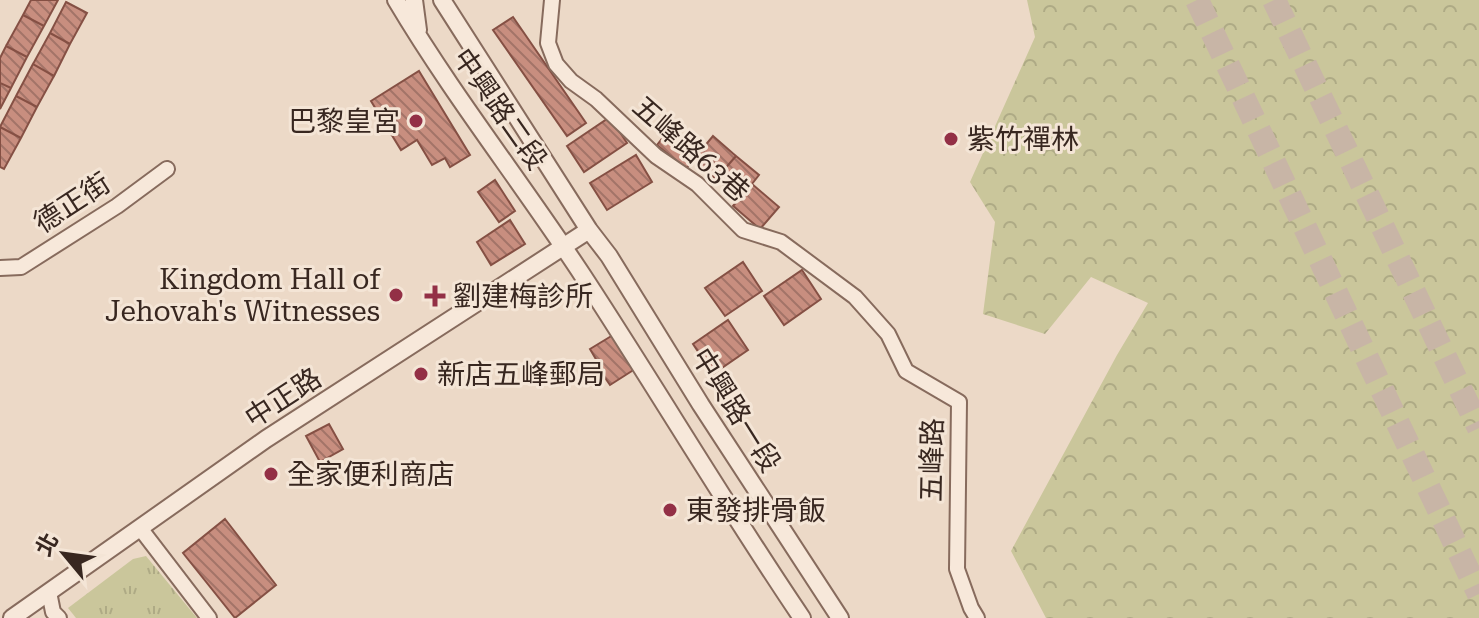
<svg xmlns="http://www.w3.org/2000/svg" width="1479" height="618" viewBox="0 0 1479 618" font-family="'Roboto Serif','Noto Sans TC',serif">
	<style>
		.forest { fill: url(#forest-crowns) }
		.park { fill: url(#park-tufts) }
		.building { fill: url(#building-back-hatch); stroke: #855044; stroke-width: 2 }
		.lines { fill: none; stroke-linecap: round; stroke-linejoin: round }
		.motorway-tunnel { stroke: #c8b5a6; stroke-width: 24; stroke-dasharray: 24 12; stroke-linecap: butt }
		.minor-casing { stroke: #876b5d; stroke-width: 18 }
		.tertiary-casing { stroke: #876b5d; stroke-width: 20 }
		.minor { stroke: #f7e8da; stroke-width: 14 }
		.tertiary { stroke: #f7e8da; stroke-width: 16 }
		.poi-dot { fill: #933046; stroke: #f4e5d6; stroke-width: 3 }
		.labels { text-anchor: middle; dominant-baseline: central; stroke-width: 6; stroke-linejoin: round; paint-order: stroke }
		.street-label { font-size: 28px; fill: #382720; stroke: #f4e5d6 }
		.poi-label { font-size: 28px; fill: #382720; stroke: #f4e5d6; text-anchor: start }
	</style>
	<defs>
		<pattern id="forest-crowns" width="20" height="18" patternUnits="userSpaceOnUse" patternTransform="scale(2)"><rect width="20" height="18" fill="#cac69b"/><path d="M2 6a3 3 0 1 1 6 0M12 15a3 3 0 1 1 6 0" fill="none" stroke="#aeaa85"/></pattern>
		<pattern id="park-tufts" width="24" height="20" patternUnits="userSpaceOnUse" patternTransform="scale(2)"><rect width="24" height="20" fill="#cac69b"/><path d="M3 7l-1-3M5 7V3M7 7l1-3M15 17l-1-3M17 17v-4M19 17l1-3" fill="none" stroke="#aeaa85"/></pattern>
		<pattern id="building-back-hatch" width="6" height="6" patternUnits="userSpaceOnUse" patternTransform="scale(2)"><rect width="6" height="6" fill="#c88e7f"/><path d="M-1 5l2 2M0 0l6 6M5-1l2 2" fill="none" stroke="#a37468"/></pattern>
	</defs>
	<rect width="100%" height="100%" fill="#ecd9c7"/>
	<path class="forest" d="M1027,0h452v618h-433l-35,-67 106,-196 31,-52 -57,-26 -46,57 -62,-20 12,-92 -25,-40 65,-145z"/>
	<path class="park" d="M146,556l51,62h-121l-8,-10 65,-49z"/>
	<path class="building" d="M31,0h27l-14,26 -21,-11z
		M66,2l21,11 -17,31 -20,-11z
		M23,15l21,11 -17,31 -21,-11z
		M513,17l73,106 -19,13 -74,-106z
		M50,33l20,11 -16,32 -21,-12z
		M6,46l21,11 -16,31 -11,-5v-25z
		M33,64l21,12 -17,31 -21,-11z
		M419,71l51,84 -20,12 -5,-9 -13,7 -15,-25 -16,10 -30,-49z
		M0,83l11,5 -11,21z
		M16,96l21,11 -16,31 -21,-11z
		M610,117l17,26 -43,29 -17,-26z
		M0,127l21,11 -17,31 -4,-2z
		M671,127l30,24 -15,18 -29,-24z
		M713,136l23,20 -20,23 -23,-19z
		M636,155l16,27 -45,28 -17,-27z
		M736,156l23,19 -19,24 -24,-20z
		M495,180l20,31 -16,11 -21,-30z
		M752,184l27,23 -19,22 -27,-23z
		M510,220l15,24 -34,21 -14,-23z
		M743,262l19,29 -37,25 -20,-28z
		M802,270l19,29 -37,26 -20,-29z
		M728,320l20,30 -35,24 -20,-30z
		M613,335l22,34 -25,16 -16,-23 3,-1 -7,-12z
		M329,424l14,25 -23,13 -14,-26z
		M225,519l51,66 -41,33 -52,-65z"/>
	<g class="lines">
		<path class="motorway-tunnel" d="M1197,0l282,594
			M1274,0l205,428"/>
		<g class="minor-casing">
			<path id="minor" d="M552,0l-4,43 8,21 15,17 25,18 60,57 41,28 46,46 38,12 74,55 33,37 18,37 53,31 -2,167 14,39 6,10
				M0,268l21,-1 96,-61 50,-37
				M140,528l69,90
				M49,592l4,20 6,6"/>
		</g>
		<g class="tertiary-casing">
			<path id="tertiary" d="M396,0c57,96 126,183 187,276 74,113 143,230 219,342
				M414,0l4,30
				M442,0l147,230 20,26 92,149 139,213
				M12,618l254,-179 323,-209"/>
		</g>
		<use href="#minor" class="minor"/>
		<use href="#tertiary" class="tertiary"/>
	</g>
	<g class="poi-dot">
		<circle cx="416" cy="121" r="8"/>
		<circle cx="951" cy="139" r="8"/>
		<circle cx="396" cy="295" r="8"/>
		<path d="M431 284h8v8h8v8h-8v8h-8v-8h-8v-8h8z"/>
		<circle cx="421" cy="374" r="8"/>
		<circle cx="271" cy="474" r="8"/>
		<circle cx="670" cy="510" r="8"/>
	</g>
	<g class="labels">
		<g class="street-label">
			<text transform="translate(500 109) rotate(55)">中興路二段</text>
			<text transform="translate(691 149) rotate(41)">五峰路63巷</text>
			<text transform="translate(72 203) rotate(-33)">德正街</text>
			<text transform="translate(283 398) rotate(-33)">中正路</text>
			<text transform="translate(736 410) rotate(58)">中興路一段</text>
			<text transform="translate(932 460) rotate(-89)">五峰路</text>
		</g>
		<g class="poi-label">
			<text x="400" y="121" text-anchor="end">巴黎皇宮</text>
			<text x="967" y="139">紫竹禪林</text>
			<text x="380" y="279" text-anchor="end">Kingdom Hall of<tspan x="380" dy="32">Jehovah's Witnesses</tspan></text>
			<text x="453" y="296">劉建梅診所</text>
			<text x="437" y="374">新店五峰郵局</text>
			<text x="287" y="474">全家便利商店</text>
			<text x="686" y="510">東發排骨飯</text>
		</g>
	</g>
	<g transform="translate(64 554) rotate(299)" stroke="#f4e5d6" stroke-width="6" paint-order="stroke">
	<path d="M0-6L14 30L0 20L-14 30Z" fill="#382720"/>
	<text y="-12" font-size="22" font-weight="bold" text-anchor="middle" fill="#382720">北</text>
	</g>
</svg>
